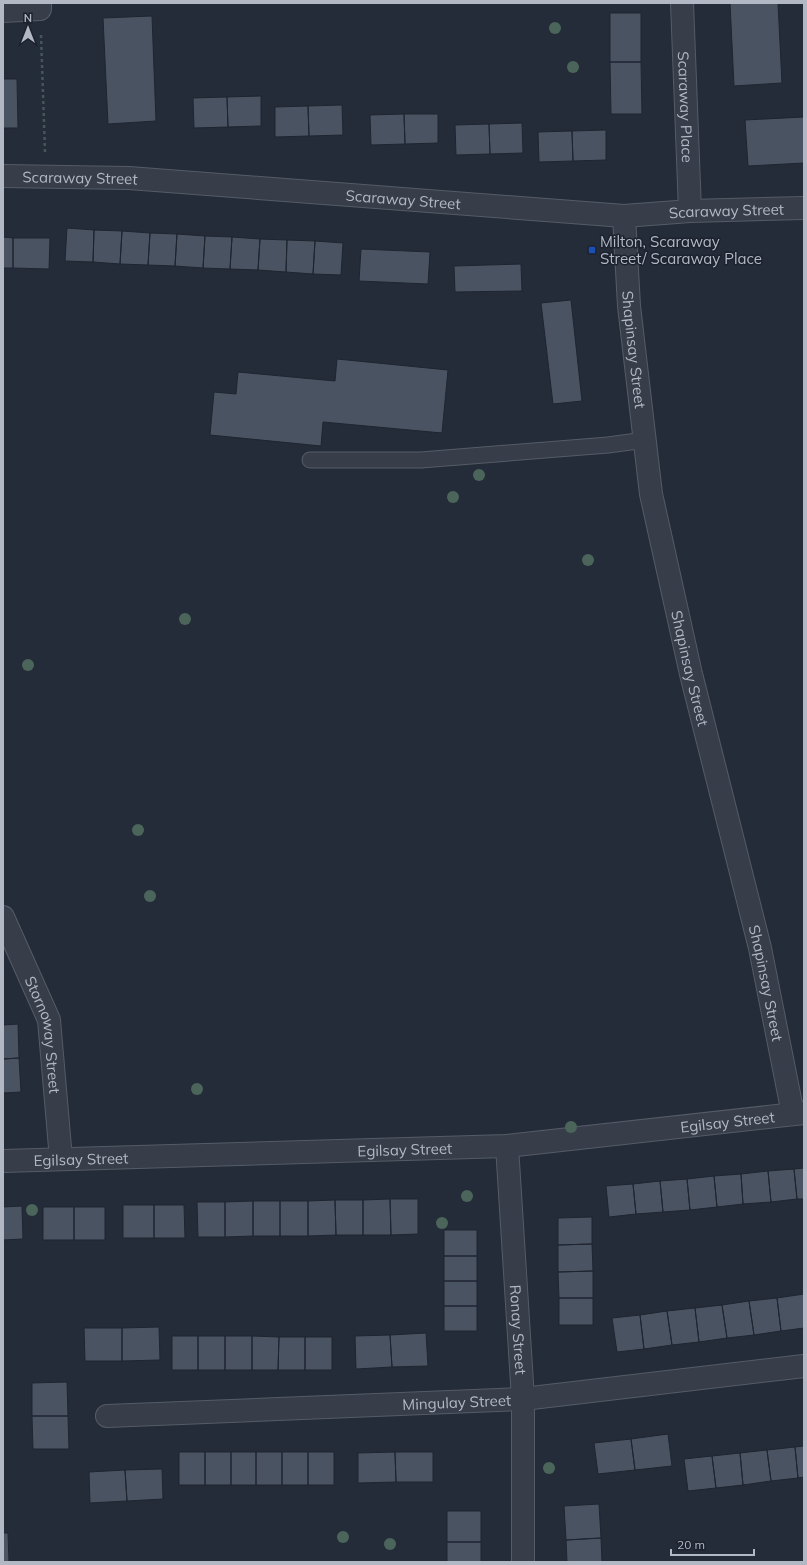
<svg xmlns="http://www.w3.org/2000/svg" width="807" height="1565" viewBox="0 0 807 1565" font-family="Mulish,sans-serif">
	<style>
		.building { fill: #4a5362; stroke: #1f2530 }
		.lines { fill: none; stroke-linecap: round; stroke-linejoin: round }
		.service-casing { stroke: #555c67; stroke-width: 17 }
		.minor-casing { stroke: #555c67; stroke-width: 24 }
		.path { stroke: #455659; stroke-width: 2.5; stroke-dasharray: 3 3; stroke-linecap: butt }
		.service { stroke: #373e49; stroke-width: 15 }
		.minor { stroke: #373e49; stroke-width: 22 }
		.tree { fill: #4b655b }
		.transit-dot { fill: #1a4fb4; stroke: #1d232e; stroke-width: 1.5 }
		.labels { text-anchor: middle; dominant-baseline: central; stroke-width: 3; stroke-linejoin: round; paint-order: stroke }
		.street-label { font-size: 15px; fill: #b2b9c5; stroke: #1d232e }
		.poi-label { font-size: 15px; fill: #b2b9c5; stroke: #1d232e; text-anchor: start }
	</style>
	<rect width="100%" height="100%" fill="#242c39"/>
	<path class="building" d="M730,3h48l4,80 -48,3z
		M610,13h31v49h-31z
		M152,16l4,105 -48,3 -5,-106z
		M610,62h31l1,52h-31z
		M3,79h14l1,49h-15z
		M261,96v30l-33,1 -1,-30z
		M227,97l1,30 -34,1 -1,-30z
		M342,105l1,30 -34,1 -1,-30z
		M308,106l1,30 -34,1v-30z
		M404,114l1,30 -34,1 -1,-30z
		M404,114h34v29l-33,1z
		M804,117v46l-56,3 -3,-46z
		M522,123l1,30 -33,1 -1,-30z
		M489,124l1,30 -34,1 -1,-30z
		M606,130v30l-33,1 -1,-30z
		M572,131l1,30 -34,1 -1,-30z
		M67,228l27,2 -1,32 -28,-1z
		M94,230l28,1 -2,33 -27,-2z
		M122,231l28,2 -2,32 -28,-1z
		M150,233l27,1 -2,32 -27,-1z
		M177,234l28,2 -2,32 -28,-2z
		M205,236l27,1 -2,32 -27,-1z
		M3,237l10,1v30h-10z
		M232,237l28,2 -2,31 -28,-1z
		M13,238h37l-1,31 -36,-1z
		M260,239l27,1 -1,32 -28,-2z
		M287,240l28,1 -2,33 -27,-2z
		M315,241l28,2 -2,32 -28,-1z
		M361,249l69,3 -2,32 -69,-3z
		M521,264l1,27 -67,1 -1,-26z
		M571,300l11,101 -29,3 -12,-101z
		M337,359l111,11 -6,63 -119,-11 -2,24 -111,-11 4,-43 22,2 2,-22 97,9z
		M18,1024l1,34 -16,1v-34z
		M19,1058l2,34 -18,1v-34z
		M804,1168v31h-7l-3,-30z
		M794,1169l3,30 -26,3 -3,-31z
		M768,1171l3,31 -28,2 -2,-30z
		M741,1174l2,30 -26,3 -3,-31z
		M714,1176l3,31 -27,3 -3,-31z
		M687,1179l3,31 -27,2 -3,-31z
		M660,1181l3,31 -27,2 -3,-30z
		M633,1184l3,30 -27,3 -3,-31z
		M390,1199l1,36h-28v-35z
		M390,1199h28v35l-27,1z
		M335,1200l1,35 -28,1v-35z
		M335,1200h28v35h-27z
		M253,1201h27v35h-27z
		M253,1201v35l-28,1v-35z
		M280,1201h28v35h-28z
		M197,1202h28v35h-27z
		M123,1205h31v33h-31z
		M154,1205h30l1,33h-31z
		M22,1206l1,33 -20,1v-33z
		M43,1207h31v33h-31z
		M74,1207h31v33h-31z
		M592,1217v27l-34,1v-27z
		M444,1230h33v26h-33z
		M592,1244l1,27 -35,1v-27z
		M444,1256h33v25h-33z
		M593,1271v27h-34l-1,-26z
		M444,1281h33v25h-33z
		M804,1294v34l-23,3 -4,-33z
		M559,1298h34v27h-34z
		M777,1298l4,33 -27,4 -5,-34z
		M749,1301l5,34 -27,3 -5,-33z
		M722,1305l5,33 -28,4 -4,-34z
		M444,1306h33v25h-33z
		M695,1308l4,34 -27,3 -5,-34z
		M667,1311l5,34 -28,4 -4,-34z
		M640,1315l4,34 -27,3 -5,-34z
		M159,1327l1,33 -38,1v-33z
		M84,1328h38v33h-37z
		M426,1333l2,33 -36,1 -2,-32z
		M390,1335l2,32 -36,2 -1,-33z
		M172,1336h26v34h-26z
		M198,1336h27v34h-27z
		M225,1336h27v34h-27z
		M252,1336l27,1 -1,33h-26z
		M279,1337h26v33h-27z
		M305,1337h27v33h-27z
		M67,1382l1,34h-36v-33z
		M32,1416h36l1,33h-36z
		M668,1434l4,32 -37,4 -4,-31z
		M631,1439l4,31 -37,4 -4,-31z
		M804,1446v31l-6,1 -3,-31z
		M795,1447l3,31 -27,3 -4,-31z
		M767,1450l4,31 -28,4 -3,-32z
		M179,1452h26v33h-26z
		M205,1452h26v33h-26z
		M231,1452h25v33h-25z
		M256,1452h26v33h-26z
		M282,1452h26v33h-26z
		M308,1452h26v33h-26z
		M395,1452h38v30h-37z
		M395,1452l1,30 -38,1v-30z
		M740,1453l3,32 -27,3 -4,-32z
		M712,1456l4,32 -28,3 -4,-32z
		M162,1469l1,30 -36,2 -2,-31z
		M125,1470l2,31 -37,2 -1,-31z
		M599,1504l2,34 -35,2 -2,-34z
		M447,1511h34v31h-34z
		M3,1533h5l1,29h-6z
		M601,1538l1,24h-35l-1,-22z
		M447,1542h34v20h-34z"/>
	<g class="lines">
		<g class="service-casing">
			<path id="service" d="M310,460h111l187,-15 37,-5"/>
		</g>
		<g class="minor-casing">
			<g id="minor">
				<path id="s1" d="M682,3l8,208"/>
				<path d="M3,11l37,-2v-6"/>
				<path id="s2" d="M3,176l126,2 495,38 66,-5 114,-3"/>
				<path id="s3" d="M624,216l5,90 22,188 40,180 69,274 33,166"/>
				<path id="s4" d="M3,917l46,103 12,139"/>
				<path id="s5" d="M507,1146l16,253v163"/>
				<path id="s6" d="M3,1161l504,-15 297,-33"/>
				<path id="s7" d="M107,1416l416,-17 281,-33"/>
			</g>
		</g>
		<path class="path" d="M41,35l4,117"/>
		<use href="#service" class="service"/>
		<use href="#minor" class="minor"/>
	</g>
	<g class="tree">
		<circle cx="555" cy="28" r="6"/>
		<circle cx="573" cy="67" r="6"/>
		<circle cx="479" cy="475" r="6"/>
		<circle cx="453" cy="497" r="6"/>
		<circle cx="588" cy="560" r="6"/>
		<circle cx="185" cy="619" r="6"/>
		<circle cx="28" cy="665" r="6"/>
		<circle cx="138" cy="830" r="6"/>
		<circle cx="150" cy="896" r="6"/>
		<circle cx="197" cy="1089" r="6"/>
		<circle cx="571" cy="1127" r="6"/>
		<circle cx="467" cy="1196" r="6"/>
		<circle cx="32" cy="1210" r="6"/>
		<circle cx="442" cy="1223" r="6"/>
		<circle cx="549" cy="1468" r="6"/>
		<circle cx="343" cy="1537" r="6"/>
		<circle cx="390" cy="1544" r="6"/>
	</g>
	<rect class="transit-dot" x="588" y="246" width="8" height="8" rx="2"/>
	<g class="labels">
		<g class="street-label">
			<text stroke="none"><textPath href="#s1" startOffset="104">Scaraway Place</textPath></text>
			<text stroke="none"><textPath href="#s2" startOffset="77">Scaraway Street</textPath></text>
			<text stroke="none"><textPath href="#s2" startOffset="401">Scaraway Street</textPath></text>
			<text stroke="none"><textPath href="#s2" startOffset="725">Scaraway Street</textPath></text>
			<text stroke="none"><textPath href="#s3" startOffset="134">Shapinsay Street</textPath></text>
			<text stroke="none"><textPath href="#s3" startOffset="458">Shapinsay Street</textPath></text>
			<text stroke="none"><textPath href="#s3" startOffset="782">Shapinsay Street</textPath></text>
			<text stroke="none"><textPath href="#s4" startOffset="126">Stornoway Street</textPath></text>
			<text stroke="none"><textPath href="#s6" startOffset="726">Egilsay Street</textPath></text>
			<text stroke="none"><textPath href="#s6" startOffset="402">Egilsay Street</textPath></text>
			<text stroke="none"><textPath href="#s6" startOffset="78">Egilsay Street</textPath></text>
			<text stroke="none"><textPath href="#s5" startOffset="184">Ronay Street</textPath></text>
			<text stroke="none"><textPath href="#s7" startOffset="350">Mingulay Street</textPath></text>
		</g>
		<g class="poi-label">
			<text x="600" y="241">Milton, Scaraway<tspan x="600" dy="17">Street/ Scaraway Place</tspan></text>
		</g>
	</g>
	<rect width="807" height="1565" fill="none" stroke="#b2b9c5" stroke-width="8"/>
	<g transform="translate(28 28)" stroke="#1d232e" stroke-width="3" paint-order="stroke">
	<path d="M0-3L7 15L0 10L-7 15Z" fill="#b2b9c5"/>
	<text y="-6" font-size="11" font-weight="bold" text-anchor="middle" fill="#b2b9c5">N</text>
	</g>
	<path d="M671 1549v6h83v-6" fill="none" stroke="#b2b9c5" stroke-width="2"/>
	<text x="677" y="1549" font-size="12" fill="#b2b9c5" stroke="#1d232e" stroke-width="3" paint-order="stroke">20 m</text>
</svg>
